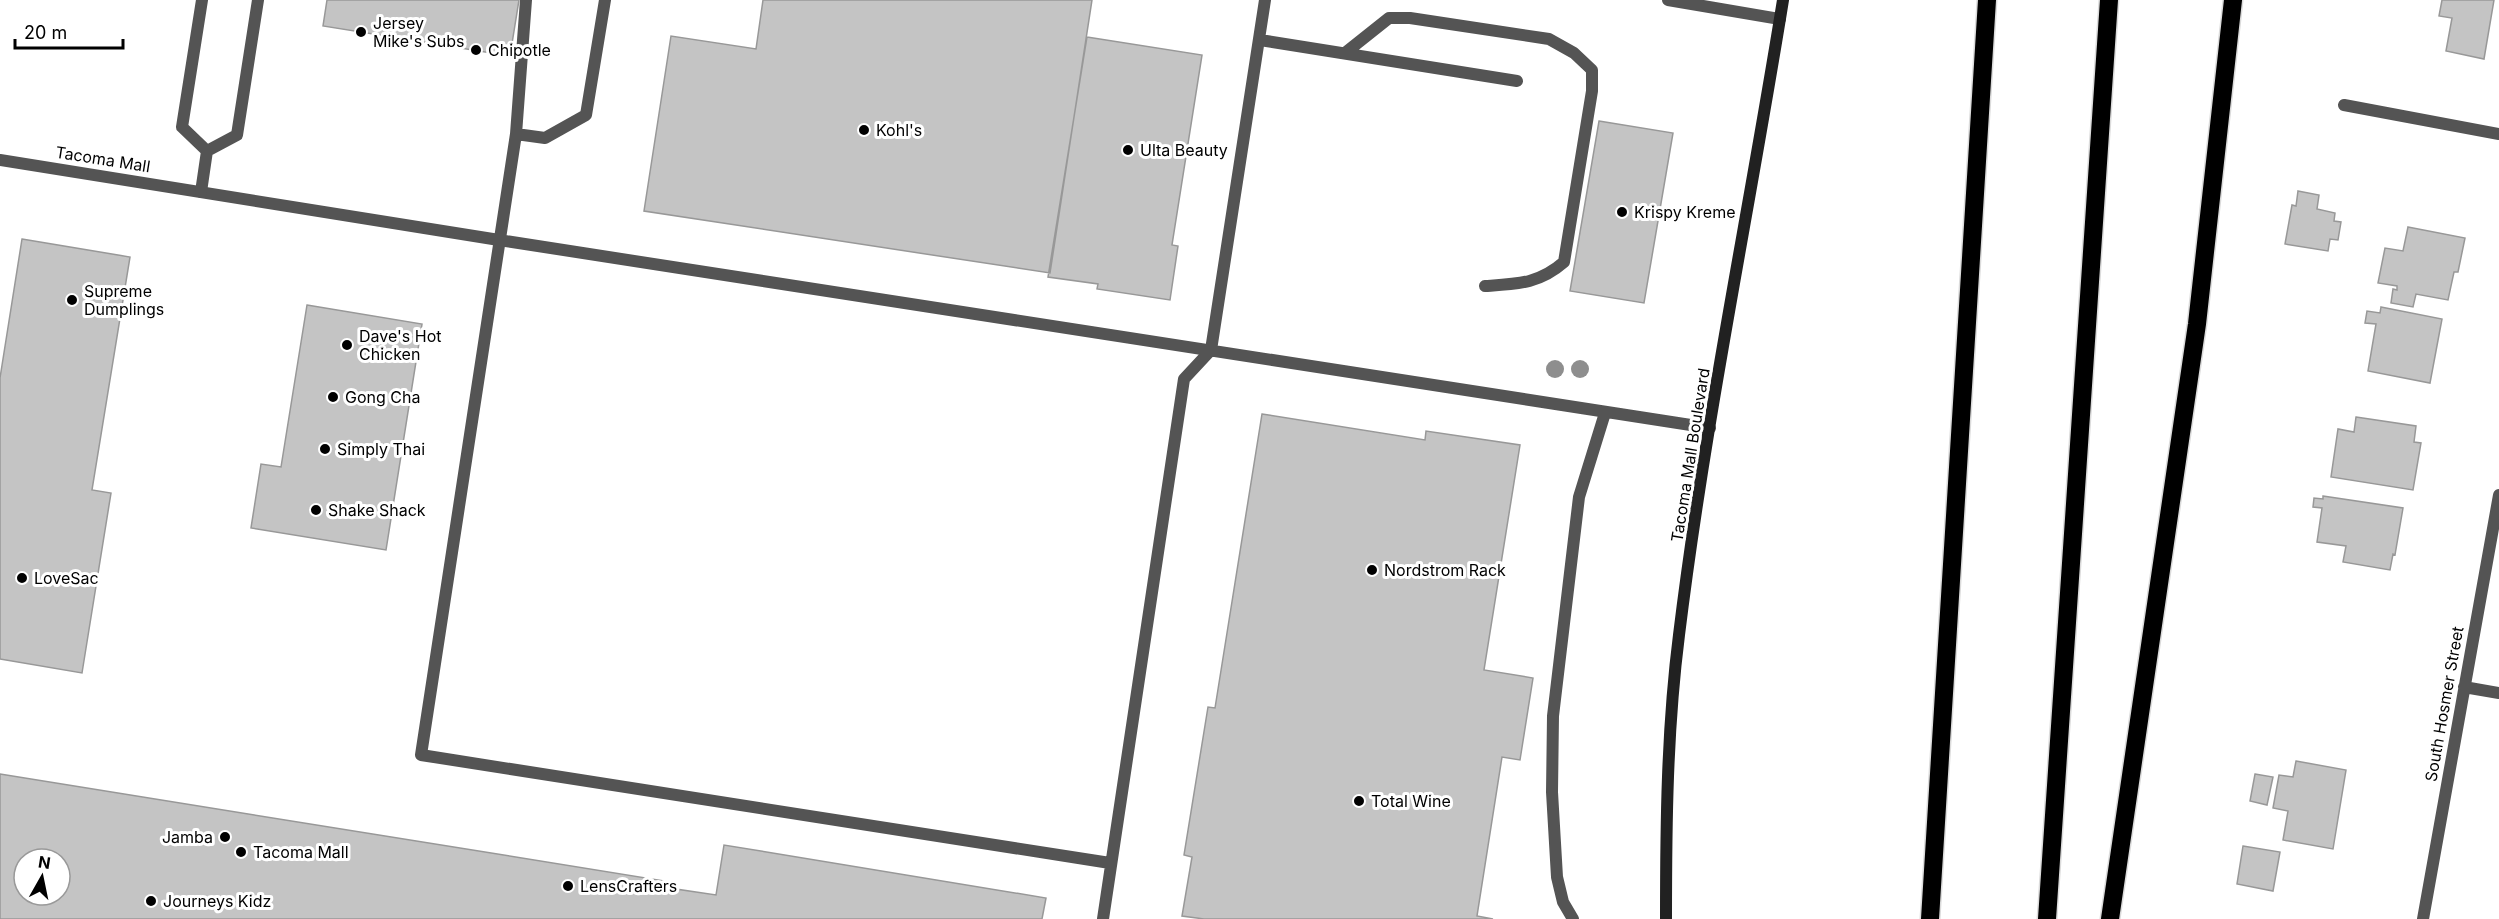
<svg xmlns="http://www.w3.org/2000/svg" width="2499" height="919" viewBox="0 0 2499 919" font-family="Inter,sans-serif">
	<style>
		.building { fill: #c4c4c4; stroke: #989898; stroke-width: 1.5; fill-rule: evenodd }
		.lines { fill: none; stroke-linecap: round; stroke-linejoin: round }
		.highway-casing { stroke: #dbdbdb; stroke-width: 21 }
		.lane { stroke: #545454; stroke-width: 12 }
		.street { stroke: #545454; stroke-width: 12 }
		.secondary { stroke: #212121; stroke-width: 12 }
		.highway { stroke: #000; stroke-width: 18 }
		.tree { fill: #8e8e8e }
		.poi-dot { fill: #000; stroke: #fff; stroke-width: 2 }
		.labels { text-anchor: middle; dominant-baseline: central; stroke-width: 6; stroke-linejoin: round; paint-order: stroke }
		.poi-label { font-size: 16px; fill: #000; stroke: #fff; text-anchor: start }
		.street-label { font-size: 16px; fill: #000; stroke: #fff }
	</style>
	<rect width="100%" height="100%" fill="#fff"/>
	<path class="building" d="M327,0h192l-9,56 -187,-30z
		M763,0h329l-42,273 -406,-62 27,-175 85,13z
		M2442,0h52l-10,59 -38,-8 6,-33 -13,-2z
		M1087,37l115,18 -30,190 6,1 -8,54 -73,-11 1,-5 -50,-7z
		M1599,121l74,12 -29,170 -74,-12z
		M2298,191l21,4 -2,14 18,4 -1,8 7,1 -3,18 -8,-1 -2,12 -43,-7 7,-39 4,1z
		M2408,227l57,11 -7,34h-4l-6,28 -32,-6 -3,13 -22,-4 2,-14 4,1v-4l-19,-3 7,-35 18,3z
		M22,239l108,18 -38,233 19,3 -29,180 -82,-14v-281z
		M307,305l115,19 -36,226 -135,-22 10,-64 20,3z
		M2381,307l61,12 -12,64 -62,-12 8,-47 -11,-1 2,-12 13,2z
		M1262,414l163,26 1,-9 94,14 -36,225 49,8 -13,82 -18,-3 -25,159 16,3h-289l-22,-3 10,-59 -8,-2 24,-148 7,1z
		M2356,417l60,9 -2,16 7,1 -8,47 -82,-13 7,-48 16,3z
		M2323,496l80,12 -8,47 -2,-1 -3,16 -47,-8 3,-16 -29,-4 5,-34 -9,-1 1,-9 9,1z
		M2296,761l50,9 -13,79 -50,-9 5,-29 -15,-3 6,-33 14,2z
		M0,774l677,109 -1,6 40,6 8,-50 322,53 -4,21h-1042zM24,859h36v36h-36z
		M2255,774l18,3 -6,28 -17,-4z
		M2243,846l37,6 -7,39 -36,-7z"/>
	<g class="lines">
		<g class="highway-casing">
			<path id="highway" d="M1930,919l57,-919
				M2047,919l62,-919
				M2110,919l87,-595 36,-324"/>
		</g>
		<path class="lane" d="M526,0l-10,134 -95,621 689,108
			M1668,0l112,19
			M1260,40l257,41
			M1345,53l44,-35h21l139,21 25,14 18,17v21l-28,171c-25,22 -47,22 -79,24
			M516,134l29,4 41,-23 19,-115
			M0,160l499,80 1211,188
			M1103,919l81,-540 27,-29 54,-350
			M1573,919l-10,-17 -6,-25 -5,-85 1,-76 26,-219 26,-84"/>
		<path class="street" d="M202,0l-20,127 25,24
			M2344,105l155,29
			M207,151l30,-16 21,-135
			M201,192l6,-41
			M2464,687l35,6
			M2423,919l76,-424"/>
		<path class="secondary" d="M1666,919c0,-95 1,-190 13,-284 26,-213 70,-423 104,-635"/>
		<use href="#highway" class="highway"/>
	</g>
	<g class="tree">
		<circle cx="1555" cy="369" r="9"/>
		<circle cx="1580" cy="369" r="9"/>
	</g>
	<g class="poi-dot">
		<circle cx="361" cy="32" r="6"/>
		<circle cx="476" cy="50" r="6"/>
		<circle cx="864" cy="130" r="6"/>
		<circle cx="1128" cy="150" r="6"/>
		<circle cx="1622" cy="212" r="6"/>
		<circle cx="72" cy="300" r="6"/>
		<circle cx="347" cy="345" r="6"/>
		<circle cx="333" cy="397" r="6"/>
		<circle cx="325" cy="449" r="6"/>
		<circle cx="316" cy="510" r="6"/>
		<circle cx="1372" cy="570" r="6"/>
		<circle cx="22" cy="578" r="6"/>
		<circle cx="1359" cy="801" r="6"/>
		<circle cx="225" cy="837" r="6"/>
		<circle cx="241" cy="852" r="6"/>
		<circle cx="568" cy="886" r="6"/>
		<circle cx="151" cy="901" r="6"/>
	</g>
	<g class="labels">
		<g class="poi-label">
			<text x="373" y="23">Jersey<tspan x="373" dy="18">Mike's Subs</tspan></text>
			<text x="488" y="50">Chipotle</text>
			<text x="876" y="130">Kohl's</text>
			<text x="1140" y="150">Ulta Beauty</text>
			<text x="1634" y="212">Krispy Kreme</text>
			<text x="84" y="291">Supreme<tspan x="84" dy="18">Dumplings</tspan></text>
			<text x="359" y="336">Dave's Hot<tspan x="359" dy="18">Chicken</tspan></text>
			<text x="345" y="397">Gong Cha</text>
			<text x="337" y="449">Simply Thai</text>
			<text x="328" y="510">Shake Shack</text>
			<text x="1384" y="570">Nordstrom Rack</text>
			<text x="34" y="578">LoveSac</text>
			<text x="1371" y="801">Total Wine</text>
			<text x="213" y="837" text-anchor="end">Jamba</text>
			<text x="253" y="852">Tacoma Mall</text>
			<text x="580" y="886">LensCrafters</text>
			<text x="163" y="901">Journeys Kidz</text>
		</g>
		<g class="street-label">
			<text transform="translate(103 159) rotate(9)">Tacoma Mall</text>
			<text transform="translate(1690 455) rotate(-81)">Tacoma Mall Boulevard</text>
			<text transform="translate(2444 704) rotate(-80)">South Hosmer Street</text>
		</g>
	</g>
	<g transform="translate(42 877) rotate(9)"><circle r="28" fill="#ffffff" stroke="#999999" stroke-width="1.5"/>
	<path d="M0-4.5L10 22L0 15L-10 22Z" fill="#000000"/>
	<text y="-9" font-size="16" font-weight="bold" text-anchor="middle" fill="#000000">N</text>
	</g>
	<path d="M15 39v9h108v-9" fill="none" stroke="#000000" stroke-width="3"/>
	<text x="24" y="39" font-size="18" fill="#000000" stroke="#ffffff" stroke-width="4.5" paint-order="stroke">20 m</text>
</svg>
